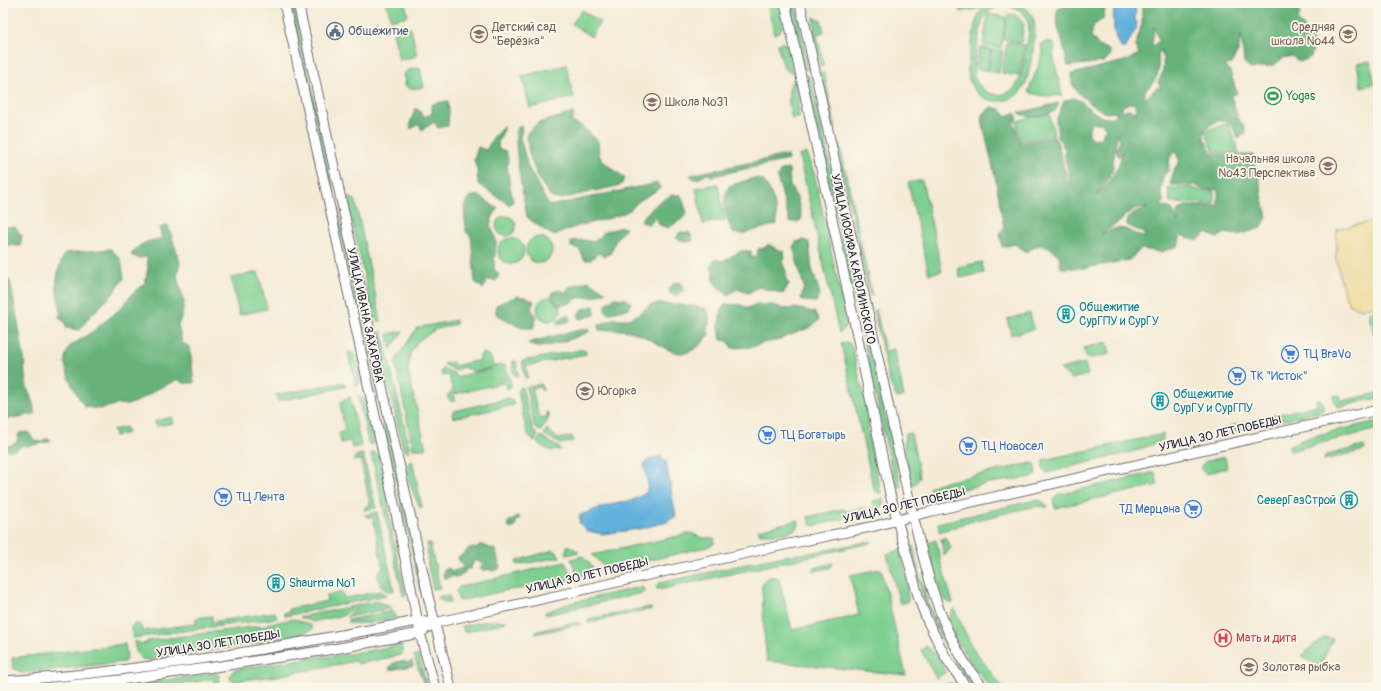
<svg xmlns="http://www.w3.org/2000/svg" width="1381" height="691" viewBox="0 0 1381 691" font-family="Pangolin,sans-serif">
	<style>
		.green { fill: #7ecf90; stroke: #507866; fill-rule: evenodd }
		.forest { fill: #66b27a; stroke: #446a5a; fill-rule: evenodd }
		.sand { fill: #eeda9e; stroke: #887e6c }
		.water { fill: #62b1dc; stroke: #426a8c }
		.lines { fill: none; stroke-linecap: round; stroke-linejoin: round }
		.secondary-casing { stroke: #6c6871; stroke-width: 11 }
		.secondary { stroke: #fff; stroke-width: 9 }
		.labels { text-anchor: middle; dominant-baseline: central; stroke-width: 3.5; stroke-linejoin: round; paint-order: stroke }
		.education-label { font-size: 12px; fill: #785e54; stroke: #fbf7ec; text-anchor: start }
		.service-label { font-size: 12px; fill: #4e5e75; stroke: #fbf7ec; text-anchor: start }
		.leisure-label { font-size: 12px; fill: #27864d; stroke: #fbf7ec; text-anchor: start }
		.street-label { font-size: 12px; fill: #22223b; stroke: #fbf7ec }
		.culture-label { font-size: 12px; fill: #0d838f; stroke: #fbf7ec; text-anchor: start }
		.shop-label { font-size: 12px; fill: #366cbe; stroke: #fbf7ec; text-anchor: start }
		.health-label { font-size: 12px; fill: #be3a42; stroke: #fbf7ec; text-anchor: start }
	</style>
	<rect width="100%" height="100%" fill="#fbf7ec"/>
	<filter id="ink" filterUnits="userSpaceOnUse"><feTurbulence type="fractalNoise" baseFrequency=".025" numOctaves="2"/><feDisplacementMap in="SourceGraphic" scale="8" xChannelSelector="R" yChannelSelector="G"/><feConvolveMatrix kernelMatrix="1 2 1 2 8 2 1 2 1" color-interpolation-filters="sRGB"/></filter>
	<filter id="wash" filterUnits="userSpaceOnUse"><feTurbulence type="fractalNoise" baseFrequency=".012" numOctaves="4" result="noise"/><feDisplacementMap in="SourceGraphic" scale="16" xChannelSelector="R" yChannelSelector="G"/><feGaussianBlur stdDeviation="0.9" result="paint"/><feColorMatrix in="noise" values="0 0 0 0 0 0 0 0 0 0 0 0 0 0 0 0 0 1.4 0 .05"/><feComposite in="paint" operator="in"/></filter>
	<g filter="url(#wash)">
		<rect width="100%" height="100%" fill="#f4ebd5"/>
		<path class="green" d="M290,3h3l41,189 -3,1z
			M387,3h18l3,13 -17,4z
			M767,3h11c3,12 11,26 -4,31z
			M789,3h6l14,66 -5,1z
			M958,3h22l1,5 -21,4z
			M990,3h30c7,5 13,11 14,19 3,11 -4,49 -8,60 -1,4 -4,7 -6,10 -17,17 -45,9 -51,-13 -3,-10 0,-20 2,-30 3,-17 3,-37 19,-46zM1000,6c15,-2 29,7 29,23 0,8 -3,16 -4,24 -3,15 -3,36 -21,41 -5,1 -10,1 -15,-1 -7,-3 -13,-10 -15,-18 -1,-8 6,-52 11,-59 4,-5 9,-8 15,-10z
			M582,10l18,12 -9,15 -19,-13z
			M988,14l18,3 -5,31 -18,-3z
			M1008,14l8,1 8,9 -3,19 -18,-4z
			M814,17l7,4 3,11 -7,2 7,32 -4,1 -6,-27z
			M411,28l6,28 -18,4 -6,-28z
			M1047,41l6,2 2,5 -2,6 9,41c-12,2 -22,1 -34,-3l15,-38 -2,-7 1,-3z
			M1007,42l18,3 -6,31 -17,-3z
			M782,43l3,1 3,5 5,23h-4l-5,-4 -7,-24z
			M980,47l11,2 -4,22 -11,-2z
			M992,49l11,2 -4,22 -11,-2z
			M1370,61l5,23 -14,3 -4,-23z
			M566,65l8,32 -44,11 -8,-32z
			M420,68l4,19c-8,1 -15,4 -20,-3h2l-1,-7h-2c2,-8 9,-8 17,-9z
			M824,72l12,58 -4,-3 -12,-54z
			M810,75l91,412 -5,1 -91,-412z
			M794,78l4,17 1,23 -7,1c-3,-14 -7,-29 2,-41z
			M1049,113l5,21 -33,8 -5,-21z
			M1228,123l11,30h-25l-9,-22z
			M840,144l32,152 -3,-2 -32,-147z
			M806,153l8,20 32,146c1,7 -1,10 -7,14l-40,-177z
			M922,180l20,91 -13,3 -21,-91z
			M718,184l7,36 -22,4 -7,-36z
			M1191,187l9,4h14v13l-44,-1 -2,-15z
			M350,197l5,3 26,121 -3,1 -5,-6 -26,-118z
			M336,202l88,390h-3l-88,-389z
			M496 226a10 10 0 1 1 20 0a10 10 0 1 1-20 0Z
			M526 250a13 13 0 1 1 26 0a13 13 0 1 1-26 0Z
			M498 251a13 13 0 1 1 26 0a13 13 0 1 1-26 0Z
			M982,262l2,11 -24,5 -2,-11z
			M258,272l9,37 -28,6 -8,-37z
			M537 309a12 12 0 1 1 24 0a12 12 0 1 1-24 0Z
			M876,309l9,42 9,-2 10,47 -7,2 -8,-17 -15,-69z
			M1378,310v24l-4,1 -6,-23z
			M1030,313l4,16 -23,6 -4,-16z
			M456,320v4l-20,5 -18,12 -8,12 -2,18 18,78h-13l-18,-88 22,-33z
			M382,331l28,120h-4l-3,-3 -25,-107 1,-7z
			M403,331l-12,18 -3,-15z
			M845,342l4,1 3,4 15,61 2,31 12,54h-3l-4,-3 -33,-147z
			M1107,342l3,12 -23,5 -3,-11z
			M585,349l1,5 -60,12 2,12h-3l-3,-17z
			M348,352l7,2c3,10 10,25 1,33z
			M482,353c8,1 10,6 11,13l8,-1 5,1 5,17v4l-4,2 -3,-11 -4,1 3,4 -49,11 1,7c-4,1 -6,0 -8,-4l2,-4 4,-1 -4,-17 -7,1 -1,-5 2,-3 12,6 1,3 36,-8 -1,-1 -19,4 -1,-3h-5l-1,-2 -5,1 -5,3 -11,-7 9,-2 1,4 26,-6v-4z
			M513,361h3l3,16 -5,-2 -2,-6z
			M1085,363l3,12 -17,4 -11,-10z
			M344,382l1,5 -67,14 -2,-6z
			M541,384l2,6 -1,1 -2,-4 -8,1 7,30 8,-1 -1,-5h2l1,6 -8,13 -6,-3 -9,-41z
			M522,387l11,43 5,5 -3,7 -8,-9 -9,-42 1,-3z
			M1378,393v5l-40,9 -4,-4 -1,-7 6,-1 2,6z
			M358,396l9,4 8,39 -3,5 -3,1z
			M350,397l11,49 -9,2 -2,-7 -9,2 -2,-10 6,-2 -5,-27 3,-4z
			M509,398l4,4 1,3 -61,13 -1,-4 2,-3z
			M1320,399l3,4 1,5 -5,4 -93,21 4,-7 87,-21 -1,-5z
			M172,417l1,6 -17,3 -1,-5z
			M1378,421v8l-88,22 -1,-6 24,-9z
			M126,427l2,6 -13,3 -2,-6z
			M547,429l11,10 14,-3 1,5 -13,3 -16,-10z
			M911,433l9,44 -4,6 -4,3 -8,-38 1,-14z
			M1163,434v6l-24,10 -92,23c-5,-4 -5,-7 -4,-13z
			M541,436l20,13c-12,4 -14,0 -24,-6z
			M1364,446l1,4 -41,10 2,-5z
			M371,453h5l3,3 9,43 4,32 14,64 -3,1z
			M363,454l13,54 -12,2 1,-3 5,-2 -9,-45 -7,1v-2l3,-4z
			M1225,457l2,11 -22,6 -3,-4v-5l4,-4z
			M412,460l10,47 -2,1c-5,-11 -17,-35 -11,-46z
			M1032,463l3,1 1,9 -2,4 -45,6 -58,13 -2,-8 7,-4z
			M1155,472l3,13 -103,23c-2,-6 -2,-9 2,-13z
			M883,499v7l-4,4 -4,1 -2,-10z
			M1035,500c6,0 10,2 13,7l-13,-1 -66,16 -30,10 -1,-9z
			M866,507l1,6 -53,13 -4,-2 -2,-7 35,-8 4,2z
			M377,512l17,78 -3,1 -6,-1 -1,-4 -4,-1c-1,-8 -5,-13 3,-17l-10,-51h-6l-2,-2z
			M798,520l1,3 -1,4c-10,9 -25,7 -38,7l-2,-4z
			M691,533l12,5h11l1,5 -8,4 -96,22 -7,-2 -12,-12z
			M945,537l6,11 -7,8 -3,-17z
			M936,540l5,23 12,40h-5c-10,-8 -17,-47 -20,-60z
			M871,541v2l-208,46h-6l-1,-3 3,-3 125,-27 31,-4z
			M427,543h3l10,45 -7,1 -5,-24z
			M567,546h3l9,6 -11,3 -2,-3z
			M913,546c5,22 10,44 18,65 11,28 28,53 46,77h-3c-18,-24 -34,-48 -45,-76 -9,-21 -14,-43 -20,-65z
			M553,550l4,2 3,5 -43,8 -1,-4z
			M900,550l7,28 1,23 -8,3 -13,-50z
			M583,556l14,16 -19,5 -7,-18z
			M565,562l7,14 -1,4 -33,7 -30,3 -49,11 -3,-10 3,-4z
			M833,563l-3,5 -16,3v-3z
			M881,569l25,106 -139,-14 -3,-28 -2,-47 2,-6c5,-3 10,-5 15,-1l13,51 67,-15 -9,-40z
			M640,587l3,1 2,3 -3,2 -96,22 -1,-3 26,-9z
			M381,591l6,4 -102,21 -1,-3 6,-2 -1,-2 38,-8 -1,-6 16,-3 2,6z
			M447,595l3,2 1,5h-7l-7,-5z
			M377,601l14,7 -44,9 10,-12z
			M354,606l-9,9 -33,7 -12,-5z
			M649,607l3,2 -65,14 2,-4z
			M954,608l18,39 31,41h-12c-12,-14 -41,-51 -42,-69 0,-4 3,-7 5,-11z
			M393,611l3,7 -28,5h-20v-3z
			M275,612l2,6 -144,20 -2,-11 4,-4 5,1 2,7 54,-7v-6l16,-2v6z
			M294,619l18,7v4l-23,8 -140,22c-12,0 -13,-8 -15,-18h5l1,2 7,-1v-2l112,-15 1,1 7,-1v-2z
			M487,621h20l-3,2 -40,9 -2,-6z
			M577,622l4,2 -46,10 2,-3z
			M1324,637l9,2 -13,27 -17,-8v-4z
			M125,644l2,14 -3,4 -102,11 -9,-5 -1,-10z
			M401,645l2,7 -2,3 -43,9 -2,-3 -79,15 -42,5 -4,-1 -1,-4 4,-6 79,-13 24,-1z
			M927,646l8,8 11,16 -1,3 -9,5 -15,-28z
			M419,655l8,33h-2l-11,-32z
			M215,673l3,1 2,6 -2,4 -4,1 -1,-6 -54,9h-27l1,-3z
			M949,683l7,1 3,4h-16l-2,-3z"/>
		<path class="forest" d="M1072,3h34l-3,16 -9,6 -3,11 8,10 10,4 1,6 -6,6 -36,4c-3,-9 -4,-19 -7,-29 -3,-10 -7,-17 -3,-28z
			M1142,3h155l3,11 -3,7c14,12 20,17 14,36l-11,5 -8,-6 -9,2 -9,7 -24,4 -6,-7 -3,-28 -3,18 -4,6 -2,6 -7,1 5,6 7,22 -6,3 7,22 6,8 2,7 -8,6 -8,-17 -13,-1 -13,9v8l9,17h40l6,23 4,22 4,17 -6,11 -23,7 -13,-2 -8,5 -10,-5 -10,8 -16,-6 -3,11 -17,6 -20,-3 -12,11 -43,8h-25l-2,-12 -9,-8 -11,-3 -14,7 -10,-8 -13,3 -2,-14 4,-5 -8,-47 -15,-65 10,-9 9,2 6,7 9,-3 3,5 -5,5 3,5 4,16 34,-8c9,16 8,35 17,51l-2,-13 -4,-15v-10l-7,-12 -2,-17 8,-19 9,-3 8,3 11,10 12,7 10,-1 3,-5 -11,1 -15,-9 -13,-11 -6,-9v-10l56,-14 11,-6 -4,-8 7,-22zM1154,26l3,10 2,4 -7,7zM1161,50c3,11 4,22 -3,32l3,7 -4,-2 -12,12v-8c15,-14 14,-18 13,-37zM1129,103l6,1 1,9 -7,-4 -7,2v-4zM1092,123h9l5,5 -5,10 -8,1 -4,-3v-8zM1117,134l3,6 -4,10 3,7 4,-6c-4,18 -14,33 -28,45l11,-14 6,-10zM1175,151l5,10 -6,8 -4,16h25l6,4 17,1v16h-33l-7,4 -1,4 1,9 -6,-14 -11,-3 3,-4 -3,-10 2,-16 5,-5 2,-14zM1143,207l4,1c-9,3 -20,5 -20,17l17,8v5l-19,-9 -8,-1 -16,6 21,-14 3,-5 9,-6z
			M448,101l1,11 -1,14 -10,2 -4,-6 -12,8 -3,-6 -8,5 -1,-6 5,-14 4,1 4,7 9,-3v-10z
			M1059,103l-4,8c-10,4 -26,9 -36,2z
			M573,113l1,2 -3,7 11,4 16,15 1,14 6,8 20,15 -4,7 -61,14 -8,-1c-14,-17 -26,-43 -25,-65l11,-10z
			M504,126c0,9 -8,13 -5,23l7,2 2,9 -1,6 2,11v4l4,21 -3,3 -32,-21 -1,-14 -3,-10 4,-13 8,3 9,-15z
			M521,126l1,6 -2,5 8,30 21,39 108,-23 4,5c-6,4 -13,7 -19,11 -5,3 -9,9 -14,12 -23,12 -51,11 -73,25l-10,-5 -18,-14c-5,-29 -12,-59 -11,-88z
			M787,155l1,5 -75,16 -6,-2 -7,4 -6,1 -4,-4z
			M789,169l1,17 7,12 5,21 -5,3h-7c-6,-14 -7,-30 -13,-44l4,-8z
			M754,178l9,2c10,14 14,27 14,44l-35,10 -9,-1c-7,-16 -13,-30 -4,-47z
			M478,195l20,14 -5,7 -3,9c3,6 7,14 6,21 -1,8 -2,15 -2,23l5,5 -3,7 -9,-1 -4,9 -8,-7 -4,-46 -5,-4 -2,-25 6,-10z
			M672,195h9l6,18 -5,6 -14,9 -10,-4 -2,-7 -7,7 -8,-2 1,-4 17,-16z
			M168,225l12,37 -3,14 7,26 -2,14 -4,9 4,18 8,4 4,36h-12l-4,-4 -22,11 -18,11 -11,4 -8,-1 -19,5 -15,-2c-8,-11 -21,-34 -20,-48 0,-4 3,-8 4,-12l23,-15 28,-23 14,-17 11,-9 3,-15 -1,-11 -9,1 -7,-3c8,-12 18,-15 31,-16l-3,-11z
			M3,226l12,1 7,9 -2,10 -13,-1 -4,2z
			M622,227l4,1 -10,11 -5,14 -7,3 -6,-3 -7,7h-6l-6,-11 -8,-2v-6l12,-1 11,2 10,-10z
			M680,232l10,1 3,8 -7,1 -10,-4z
			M803,240l6,2 3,28 8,23 -4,9 -13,-1 -2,-3 3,-11 -11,-40 3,-5z
			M768,244l7,4 3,3h6l1,7 -3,4 4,9v8l3,5 -6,10 -24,-7 -11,6 -11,-4 -9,6 -8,-6 -7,-8 1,-8 -4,-6 5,-8 8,2 18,-10h10v7l6,-2 1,-7 6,-1z
			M111,249l10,11 3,18 -12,17 -23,22 -9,13 -14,-2 -1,-6 -6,-4c4,-10 -1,-16 -2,-25 -2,-14 2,-28 8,-40z
			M3,275l7,6c5,26 10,51 14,77 1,8 0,16 2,24 1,9 10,24 8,32l-31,6z
			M589,281l17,11 -12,5 -16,1 -10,6 -10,1 -7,-7 2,-6 6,-2 7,2 3,-5z
			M675,282l7,2 1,7 -6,5 -7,-3 -1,-4z
			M517,296l8,1 9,4 -3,8 6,8 -4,11h-12l-25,-14v-9z
			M615,298l11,1 5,4 -1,5 -22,6 -3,-5 2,-6z
			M659,303l40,4 8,2 3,13 -3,6 2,7c-28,37 -45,7 -76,-3 -11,-3 -23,-2 -34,-2l-1,-5 15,-6h16l10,-5 11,-9z
			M725,304l16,1 7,3 8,-4 17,1 11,4 11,-1 19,4 5,8 -8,7 -36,14 -12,2 -10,4 -21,1 -4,-7 -7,-1c-3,-15 -3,-22 4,-36z
			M594,306l1,9 -15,4 -2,-4 4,-6z
			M569,315l1,6 -12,4 -1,-4 7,-5z
			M588,328l1,4c-10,4 -41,16 -52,15 -3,0 -6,-2 -9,-4l21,-6z
			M28,432l6,8 7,2 4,-3h6l-2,3 -21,4 -5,-1 -8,5h-12v-5l7,1 7,-4 2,-9z
			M518,515l2,3 -4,3 -1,6 -4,2 -4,-3 2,-5 4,-1z
			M479,545h3l14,5 2,11 2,5 -1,3 -7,2 -4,-2 -4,2 -4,-2 3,-6 -9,-3 -3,9h-5l-2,4 -4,4h-5l-2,-1 -8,3 -2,-4 1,-5 4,-2 5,3 10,-3v-4l-4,-2 -1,-5 6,-3 5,-6h7z
			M412,660l1,6 -24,4c1,-9 12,-10 20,-7z"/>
		<path class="sand" d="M1378,220v85l-17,4 -11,-4 -6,-11 -8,-35 1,-30z"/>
		<path class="water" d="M1114,3h22l-1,18 2,1 -1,7 -11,19h-4c-9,-11 -8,-31 -7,-45z
			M661,456l5,6 10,54 -9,6 -28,7 -37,5 -15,-3 -8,-8 1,-8 25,-9 28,-6 13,-7 2,-8 -4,-21 5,-5z"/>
	</g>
	<g filter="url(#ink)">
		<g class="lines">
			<g class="secondary-casing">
				<path id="secondary" d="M284,3l44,196 68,314 24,120 15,55
					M298,3l130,593 23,92
					M785,3l67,308 38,183 29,105 8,21 19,38 21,30
					M800,3l107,487c16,66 30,146 77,198
					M3,681c139,-9 277,-34 414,-60l17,2 331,-74 110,-23 57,-15 446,-101
					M43,688l77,-8 101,-14 113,-17 86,-16 14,-10"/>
			</g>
			<use href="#secondary" class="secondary"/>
		</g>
	</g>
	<defs>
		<g id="civic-ring" transform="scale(0.9)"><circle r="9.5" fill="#fbf7ec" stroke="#5c6f8a" stroke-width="1.5"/><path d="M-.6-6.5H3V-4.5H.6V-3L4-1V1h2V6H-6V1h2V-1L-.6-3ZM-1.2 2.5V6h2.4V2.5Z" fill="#5c6f8a"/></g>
		<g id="school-ring" transform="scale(0.9)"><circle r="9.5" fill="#fbf7ec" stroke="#8d6e63" stroke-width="1.5"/><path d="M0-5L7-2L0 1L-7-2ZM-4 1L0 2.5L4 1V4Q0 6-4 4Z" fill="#8d6e63"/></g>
		<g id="stadium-ring" transform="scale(0.9)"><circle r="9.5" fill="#fbf7ec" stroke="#2e9e5b" stroke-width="1.5"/><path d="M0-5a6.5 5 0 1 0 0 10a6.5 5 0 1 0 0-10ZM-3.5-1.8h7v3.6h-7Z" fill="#2e9e5b"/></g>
		<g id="building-ring" transform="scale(0.9)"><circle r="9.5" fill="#fbf7ec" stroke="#0f9aa8" stroke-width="1.5"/><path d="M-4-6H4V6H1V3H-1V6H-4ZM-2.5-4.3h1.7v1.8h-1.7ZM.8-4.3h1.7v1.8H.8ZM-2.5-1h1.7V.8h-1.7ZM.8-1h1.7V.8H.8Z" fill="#0f9aa8"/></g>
		<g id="supermarket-ring" transform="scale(0.9)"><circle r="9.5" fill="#fbf7ec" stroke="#3f7fe0" stroke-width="1.5"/><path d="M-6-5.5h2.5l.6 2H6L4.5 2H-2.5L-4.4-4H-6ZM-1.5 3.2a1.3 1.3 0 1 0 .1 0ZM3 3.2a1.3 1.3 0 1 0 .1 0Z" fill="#3f7fe0"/></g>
		<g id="hospital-ring" transform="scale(0.9)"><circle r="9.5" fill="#fbf7ec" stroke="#e0444e" stroke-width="1.5"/><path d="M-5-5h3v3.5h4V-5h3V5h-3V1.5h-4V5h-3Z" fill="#e0444e"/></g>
	</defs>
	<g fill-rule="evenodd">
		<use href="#civic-ring" x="335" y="31"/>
		<use href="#school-ring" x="479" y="34"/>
		<use href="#school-ring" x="1348" y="34"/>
		<use href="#stadium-ring" x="1273" y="96"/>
		<use href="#school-ring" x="652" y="102"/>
		<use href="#school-ring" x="1328" y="166"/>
		<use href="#building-ring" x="1066" y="314"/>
		<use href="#supermarket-ring" x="1290" y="354"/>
		<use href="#supermarket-ring" x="1237" y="376"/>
		<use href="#school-ring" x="585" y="391"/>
		<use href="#building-ring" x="1160" y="401"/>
		<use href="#supermarket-ring" x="767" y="435"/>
		<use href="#supermarket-ring" x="968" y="446"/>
		<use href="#supermarket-ring" x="223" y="497"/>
		<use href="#building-ring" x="1349" y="500"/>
		<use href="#supermarket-ring" x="1193" y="509"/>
		<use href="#building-ring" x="276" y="583"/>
		<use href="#hospital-ring" x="1223" y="638"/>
		<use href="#school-ring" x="1249" y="667"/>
	</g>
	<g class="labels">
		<g class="education-label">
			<text x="492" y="27">Детский сад<tspan x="492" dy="14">"Берёзка"</tspan></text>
			<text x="1335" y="27" text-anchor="end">Средняя<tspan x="1335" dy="14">школа №44</tspan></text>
			<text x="665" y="102">Школа №31</text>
			<text x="1315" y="159" text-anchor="end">Начальная школа<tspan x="1315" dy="14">№43 Перспектива</tspan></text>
			<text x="598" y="391">Югорка</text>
			<text x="1262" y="667">Золотая рыбка</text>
		</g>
		<g class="service-label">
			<text x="348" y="31">Общежитие</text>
		</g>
		<g class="leisure-label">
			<text x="1286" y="96">Yogas</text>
		</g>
		<g class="street-label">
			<text transform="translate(853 259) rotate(78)">УЛИЦА ИОСИФА КАРОЛИНСКОГО</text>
			<text transform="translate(365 315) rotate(78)">УЛИЦА ИВАНА ЗАХАРОВА</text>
			<text transform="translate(1220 434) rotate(-13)">УЛИЦА 30 ЛЕТ ПОБЕДЫ</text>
			<text transform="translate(904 506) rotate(-13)">УЛИЦА 30 ЛЕТ ПОБЕДЫ</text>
			<text transform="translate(587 576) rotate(-13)">УЛИЦА 30 ЛЕТ ПОБЕДЫ</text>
			<text transform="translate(218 644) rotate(-9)">УЛИЦА 30 ЛЕТ ПОБЕДЫ</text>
		</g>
		<g class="culture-label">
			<text x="1079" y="307">Общежитие<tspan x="1079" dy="14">СурГПУ и СурГУ</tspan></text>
			<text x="1173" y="394">Общежитие<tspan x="1173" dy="14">СурГУ и СурГПУ</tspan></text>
			<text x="1336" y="500" text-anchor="end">СеверГазСтрой</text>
			<text x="289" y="583">Shaurma №1</text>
		</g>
		<g class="shop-label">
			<text x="1303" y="354">ТЦ BraVo</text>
			<text x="1250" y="376">ТК "Исток"</text>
			<text x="780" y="435">ТЦ Богатырь</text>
			<text x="981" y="446">ТЦ Новосел</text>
			<text x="236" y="497">ТЦ Лента</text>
			<text x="1180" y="509" text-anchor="end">ТД Мерцана</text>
		</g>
		<g class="health-label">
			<text x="1236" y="638">Мать и дитя</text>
		</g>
	</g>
	<rect width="1381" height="691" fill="none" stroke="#fbf7ec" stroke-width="16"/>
</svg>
